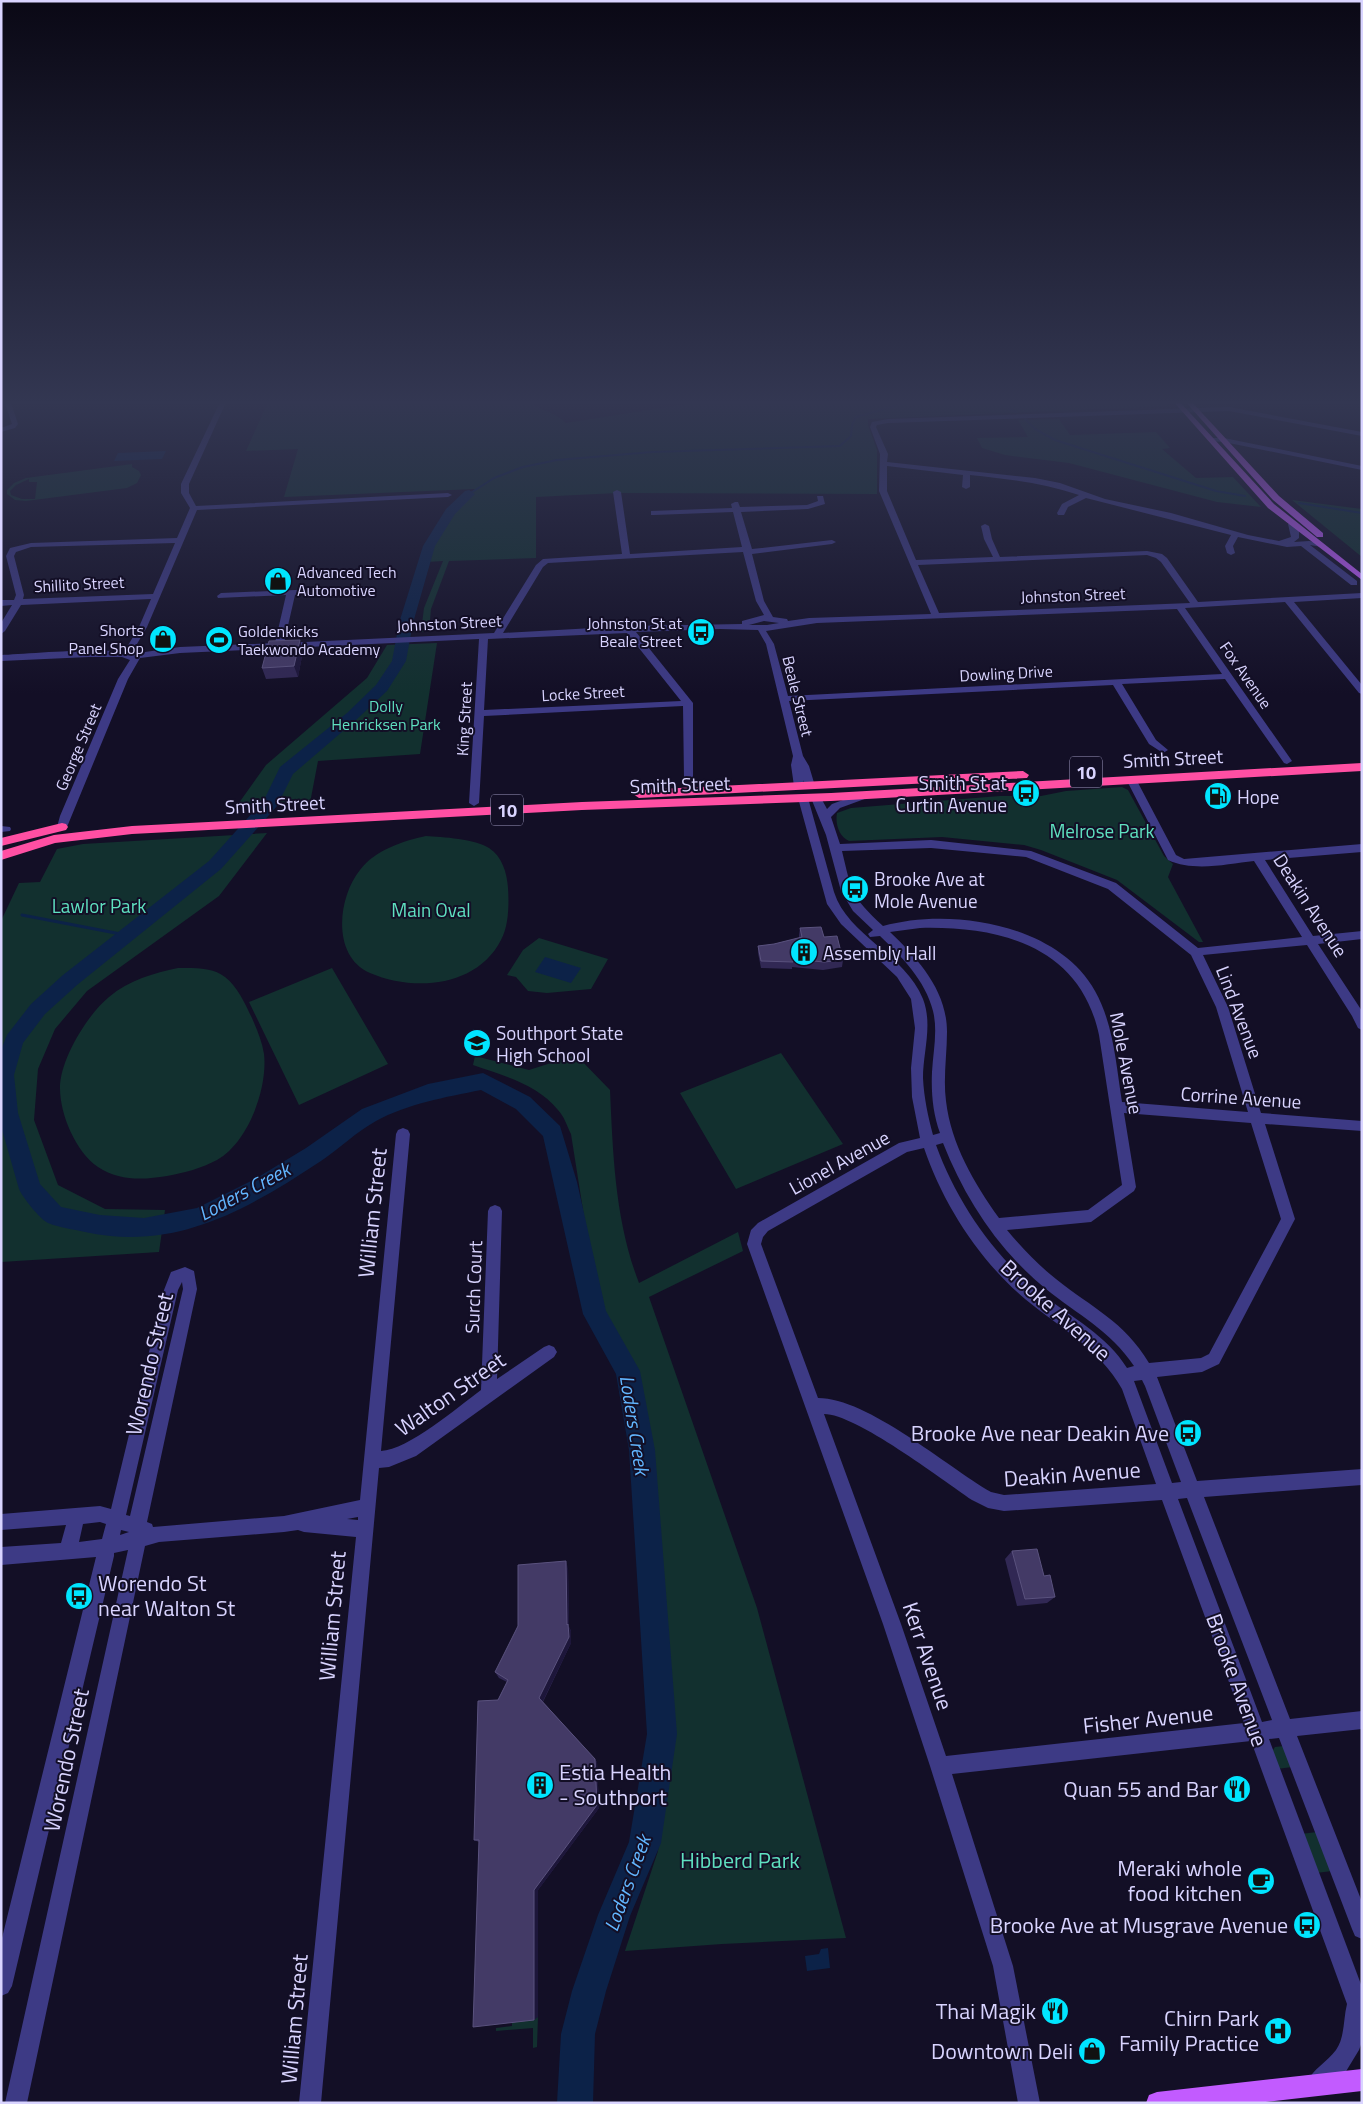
<svg xmlns="http://www.w3.org/2000/svg" width="1363" height="2104" viewBox="0 0 1363 2104" font-family="'Titillium Web',sans-serif">
	<style>
		.green { fill: #12302f; fill-rule: evenodd }
		.water { fill: #0c2248 }
		.lines { fill: none; stroke-linecap: round; stroke-linejoin: round }
		.stream-far1 { stroke: #0c2248; stroke-width: 2 }
		.stream { stroke: #0c2248; stroke-width: 3 }
		.river { fill: #0c2248; fill-rule: evenodd }
		.minor { fill: #3d3a85; fill-rule: evenodd }
		.major { fill: #c25bff; fill-rule: evenodd }
		.highway { fill: #ff4fa3; fill-rule: evenodd }
		.wall { fill: #312854 }
		.shaded-wall { fill: #1d163a }
		.building { fill: #433a66; stroke: #5a527e }
		.labels { text-anchor: middle; dominant-baseline: central; stroke-width: 4; stroke-linejoin: round; paint-order: stroke }
		.far-poi-label { font-size: 16px; fill: #d9d4ff; stroke: #130f26; text-anchor: start }
		.far-street-label { font-size: 16px; fill: #d9d4ff; stroke: #130f26 }
		.far-park-label { font-size: 16px; fill: #5fe0c0; stroke: #130f26 }
		.shield { fill: #130f26; stroke: #9e99be; stroke-width: 1 }
		.shield-label { font-size: 18px; font-weight: bold; fill: #d9d4ff }
		.street-label { font-size: 19px; fill: #d9d4ff; stroke: #130f26 }
		.poi-label { font-size: 19px; fill: #d9d4ff; stroke: #130f26; text-anchor: start }
		.park-label { font-size: 19px; fill: #5fe0c0; stroke: #130f26 }
		.water-label { font-size: 20px; font-style: italic; fill: #62b6ff; stroke: #130f26 }
		.near-street-label { font-size: 22px; fill: #d9d4ff; stroke: #130f26 }
		.near-poi-label { font-size: 22px; fill: #d9d4ff; stroke: #130f26; text-anchor: end }
		.near-park-label { font-size: 22px; fill: #5fe0c0; stroke: #130f26 }
	</style>
	<rect width="100%" height="100%" fill="#130f26"/>
	<path class="green" d="M269,400h258c12,11 27,11 39,23l146,-23h453l4,6 -301,13v6l9,25v44l-260,-1 -81,4v61l-87,3 -18,48 -2,23h-8l3,-24 19,-47 -17,1c7,-32 26,-52 49,-73l-191,8 14,-48 -52,2z
		M1059,419l11,16 86,-3 14,16 -8,1 34,29 37,-1 28,30 -44,-5 -148,-39 -64,-8 -23,-7 -5,-10 51,-1 -10,-17z
		M132,464v3l7,4 2,4 -4,8 -10,5 -101,13 -11,-1 -8,-6v-4l7,-7 12,-5zM29,479v3h8l-2,17h-13l-11,-4 -1,-4 6,-6z
		M1292,500l70,9v48z
		M437,643l-17,111 -102,7 -8,42 -74,4 30,-42 101,-87 20,-33z
		M1122,787l6,3 36,66 9,8 -5,13 35,65h-4l-82,-62 -76,-30 -17,-5 -82,-8 -93,4c-10,-4 -14,-17 -12,-28l14,-5 149,-12h41l25,-5z
		M267,833l-48,63 -132,95 -32,38 -17,40 -4,51 24,65 47,24 60,1 -6,42 -158,10v-341l18,-38 21,-1 17,-33 26,-5z
		M426,836c16,1 50,3 63,12 13,8 18,25 19,40 1,15 1,38 -7,52 -24,47 -87,52 -131,33 -39,-17 -32,-76 -10,-103 15,-20 43,-29 66,-34z
		M539,938l69,21 -17,30 -44,4 -19,-2 -12,-14 -9,-2 16,-25z
		M178,968c17,0 34,-1 47,9 13,10 20,27 27,41 5,12 10,23 12,36 4,34 -16,89 -47,106 -15,8 -33,13 -50,16 -24,4 -48,5 -69,-9 -22,-15 -38,-52 -38,-79 0,-29 28,-74 49,-91 20,-17 45,-24 69,-29z
		M332,968l56,96 -89,41 -50,-103z
		M781,1053l62,91 -107,45 -56,-96z
		M576,1055l34,35c3,65 5,131 29,193l99,-51 5,19 -94,46 108,311 89,330 -124,6 -97,7 33,-100 13,-108 -11,-162 -10,-129 -15,-80 -37,-67 -27,-171c-4,-8 -7,-18 -13,-24 -21,-26 -54,-34 -85,-45l2,-9 54,14z
		M1284,1746l8,21 -15,2 -6,-16 4,-6z
		M1317,1832l15,39 -16,2 -15,-39z
		M538,2017l-1,30 -4,1v-20l-37,3v-3l16,-2v-7z"/>
	<path class="water" d="M166,451l-4,8 -48,2 4,-8z
		M545,957l36,11 -10,15 -36,-11z
		M828,1948l2,20 -23,3 -2,-15 14,-2 2,-5z"/>
	<g class="lines">
		<path class="stream-far1" d="M991,400l25,12
			M1025,419l10,10 20,11 161,51 29,5
			M469,494l25,-16 29,-11 34,-7 95,-8 188,-6 11,-10 1,-11 4,-8 60,-17
			M1299,503l63,10"/>
		<path class="stream" d="M22,915l104,20"/>
		<path class="river" d="M469,490l6,4 -20,20 -20,32 -22,77 -7,38 -19,30 -30,28 -64,55 -16,32 -56,63 -144,116 -32,29 -22,29 -9,32 4,38 22,71 21,23 39,8 44,3 53,-10 58,-29 51,-31 56,-39 66,-25 55,-11 47,24 30,29 17,56 29,129 34,60 15,79 22,284 -16,109 -31,73 -24,75 -11,43 -2,69h-36l4,-69 11,-43 26,-76 31,-73 18,-108 -18,-284 -13,-76 -33,-60 -40,-178 -27,-27 -35,-19c-35,7 -74,14 -105,31 -20,11 -37,28 -55,40 -73,48 -145,91 -236,71 -12,-3 -25,-4 -37,-9 -8,-4 -25,-25 -29,-34l-18,-63v-76l6,-15 24,-31 32,-29 146,-114 55,-61 16,-33 67,-54 29,-28 16,-24 7,-38 24,-77 23,-37 19,-18z"/>
		<path class="minor" d="M4,400h6l8,24 -3,4 -14,4v-4l11,-4z
			M221,400h6l-38,84v9l7,13 252,-13 4,2 -4,2 -251,13 -50,117 -13,22h-6l-1,-2 12,-20 12,-28 -130,6 -16,26 -4,3v-11l11,-18 -11,1v-6h13l2,-5 -10,-39 4,-8 21,-5 146,-5 13,-30 -9,-15v-9zM175,543l-22,51 -130,5 1,-4 -10,-39 2,-4 15,-5z
			M516,400h6v1l-3,2z
			M1229,407l133,25v4l-133,-25 -341,12 -11,2 -1,2 12,27 -1,8 148,16 25,5 45,16 66,14 77,22 31,6 12,-4 -3,-13 4,-2h3l4,9v7l-5,4 15,-1 13,2v4l-12,-2 47,36v4h-6l-50,-39 -14,1 -49,-10 -5,9 2,7 -4,2 -4,-2 -2,-7 6,-11 -145,-37 -18,9 -4,8h-6l-1,-2 5,-9 17,-9c-36,-12 -71,-16 -109,-20v12l-4,2 -4,-2 1,-12 -76,-9v25l29,69 77,-3 -9,-18 -3,-13 4,-2 4,2 3,13 8,18 147,-6 15,3 5,4 31,44 164,-9v5l-68,4 68,83v9l-3,-1 -74,-91 -100,6 107,153 -5,3 -3,-1 -59,-84 -103,5 34,56 12,10 -5,3 -14,-9 -36,-59 -324,16 14,55 6,10 6,20 -5,3 -4,-1 -3,-8 1,6 -5,3 -5,-3 -3,-21 2,-9 -27,-112 -8,-14 -38,-1 -84,3 57,71v77l-4,1 -5,-3 -1,-72 -199,10 -5,87 -5,3 -5,-3 10,-164 -299,14 -40,5 -12,21 -61,148 -5,3 -5,-3 3,-11 58,-137 12,-19 -8,-3h-33l-88,4v-6c24,-1 113,-9 130,-1l49,-7 95,-4 11,-48 -68,3 -1,-2 4,-3 145,-6 4,2 -4,2 -71,4 -11,48 210,-10 42,-68 7,-6 79,-5 -9,-62 4,-2 4,2 9,62 112,-7 -9,-35 -79,3h-3v-4l81,-3 -1,-4 4,-2h3l2,5 67,-2 11,-4 -1,-5h6l2,8 -17,5 -67,3 11,37 80,-9 4,2 -4,2 -80,10 12,47 9,16 14,2 1,2 21,-3 122,-4 -52,-123 1,-37 -10,-27 2,-5 16,-3zM743,552l13,49 8,14 -22,6v3l-113,2 -126,7 40,-66 5,-4zM1147,555l9,3 5,4 29,41 -251,10 -21,-48zM1177,609l45,65 -434,22 -14,-52 -8,-13 51,-8zM764,621l15,2 -12,2h-18zM627,633l54,68 -197,9 4,-71z
			M1210,438h14l138,28v4l-138,-28 -16,-1v-2z
			M1131,776l5,3 40,76 8,4 178,-15v8l-97,8 48,76 49,-5v8l-44,5 44,67v19l-4,-2 -6,-12 -45,-71 -104,10 25,52 33,106 101,8v10l-97,-7 30,95 -76,145 -17,8 -45,5 40,104 165,-12v16l-158,12 86,222 72,-8v18l-65,7 65,166v37l-7,-3 -3,-7 -73,-191 -10,1 93,248v55l-3,8 -14,23 -19,17 -8,3 -8,-3 -3,-8c6,-13 20,-20 29,-32 9,-13 7,-30 11,-46l-96,-263 -299,33 61,192 27,137h-22l-25,-137 -63,-200 -47,-142 -136,-380 4,-14 7,-7 141,-80 21,-5 -8,-41 -1,-29 4,-40 -4,-29 -14,-22 -56,-53 -14,-20 -29,-106 1,-2 4,-1 5,3 26,94c14,44 71,62 89,107 10,26 0,53 0,79 1,20 5,38 10,57l7,-2c-7,-19 -9,-40 -8,-61 1,-20 6,-41 1,-61 -8,-31 -31,-54 -53,-75l-10,1 -2,-3 5,-4 -20,-19 -12,-20 -15,-56 -15,-37 5,-3 4,1 7,13 5,-5 30,-11 4,-1 5,3 -1,2 -30,11 -9,9 9,27 91,-4 100,11 85,32 82,65 104,-11 -48,-76c-27,3 -60,11 -86,-1l-42,-81zM931,848l95,9 82,32 83,66 25,52 32,105 -126,-10c-6,-37 -8,-77 -27,-111 -37,-67 -144,-84 -212,-65 -32,-30 -31,-33 -41,-75zM920,928c80,-2 160,18 179,107l23,150 -34,25 -89,8c-25,-35 -48,-74 -53,-117 -3,-23 1,-46 1,-69 0,-42 -29,-73 -57,-100zM1124,1113l127,10 30,96 -72,135 -8,4 -52,5c-25,-42 -57,-55 -93,-84 -18,-14 -34,-31 -49,-49l84,-8 43,-31 2,-4zM943,1143c22,56 56,108 103,146 32,26 64,41 88,77l-7,2c-20,-32 -54,-50 -83,-72 -49,-38 -87,-93 -108,-151zM924,1148c19,56 55,112 101,151 35,29 74,49 97,90l34,95 -152,11 -13,-3c-45,-26 -123,-94 -173,-94l-57,-154 2,-7 5,-6 139,-79zM1142,1380l3,6 36,96 -9,1 -38,-102zM824,1414c32,0 117,65 148,86l16,8 16,3 158,-11 82,223 -298,33 -45,-132zM1187,1498l85,222 -10,2 -84,-223z
			M1,826l9,1 1,2 -1,2 -9,1z
			M403,1128l5,2 2,4 -29,317c27,-1 77,-44 100,-61l7,-179 2,-4 5,-2 5,2 2,4 -5,168 47,-32 5,-2 5,2 3,5 -3,5 -138,99 -27,11 -10,1 -58,635h-22l57,-566 -52,-5 -6,-2 -14,2 -125,10 -14,4 -118,557h-22l123,-553 -14,3v3l-102,430 -4,7 -7,3v-54l95,-385 -95,8v-18l60,-4 5,-18 -65,5v-16l99,-8 11,3 53,-219 7,-18 14,-5 9,4 3,18 -50,233 5,2 1,3 131,-11 76,-16 36,-366 2,-4zM182,1282l1,7 -53,227 -4,-1 52,-225zM358,1517v3l-11,-1zM100,1522l6,2 -4,15 -23,3 4,-18zM121,1530l8,2 -9,3z"/>
		<path class="major" d="M1172,400h6l96,104 88,70v6l-94,-72z
			M1184,400h6l89,96 44,37v4h-6l-44,-37z
			M1362,2069v22l-105,12h-111l3,-8 8,-3z"/>
		<path class="highway" d="M1362,763v8l-531,30 -249,9 -450,24 -77,9 -54,17v-9l53,-16 78,-9 450,-24 249,-9z
			M1023,771l6,4 -2,3 -388,20 -6,-4 6,-4z
			M62,823l4,1 2,3 -2,3 -65,16v-8z"/>
	</g>
	<path class="wall" d="M303,651l-5,26 -32,2 -4,-11z
		M800,928l24,9 19,23 -1,7 -19,3 -31,-3v2l-31,-1 -3,-15v-7l16,-2 25,-6v-3z
		M1012,1551l32,25 11,21 -8,6 -30,3 -12,-47z
		M568,1568l1,59 2,4v12l-28,59 54,60 2,46 -61,82v127l-59,-175 -5,-2 24,-140 9,-18 -8,-4 -4,-6z"/>
	<path class="shaded-wall" d="M300,640l3,11 -5,26 -4,-11z
		M566,1561l2,7 1,59 2,4v12l-29,60 -3,-5 28,-73z
		M595,1759l2,3 2,46 -61,82v127l-4,3v-130z"/>
	<path class="building" d="M300,640l-6,26 -32,2 7,-27z
		M821,927l3,10 13,-1 6,24 -19,2 -31,-3v3l-32,-1 -3,-15 16,-2 28,-7 -2,-9z
		M1037,1549l7,27 6,-1 5,22 -30,2 -13,-48z
		M566,1561l1,64 1,-1 1,13 -30,61 56,61 2,46 -63,85v130l-61,7 6,-187h-5l4,-139 20,-1 10,-20 -13,-8 23,-46v-61z"/>
	<linearGradient id="sky" x2="0" y2="1"><stop stop-color="#0a0815"/><stop offset="0.58" stop-color="#333752"/><stop offset="1" stop-color="#333752" stop-opacity="0"/></linearGradient>
	<rect width="1363" height="694" fill="url(#sky)"/>
	<defs>
		<g id="shop-disc" transform="scale(1.4375)"><circle r="9.5" fill="#00e5ff" stroke="#130f26"/><path d="M-5-2.5h2.3a2.7 3.5 0 0 1 5.4 0H5L5.5 6h-11ZM-1.5-2.5h3a1.5 2.3 0 0 0-3 0Z" fill="#111"/></g>
		<g id="bus-disc" transform="scale(1.4375)"><circle r="9.5" fill="#00e5ff" stroke="#130f26"/><path d="M-5-6H5V4H4V6H2V4H-2V6H-4V4H-5ZM-3.5-4V0h7V-4ZM-3.5 1.2v1.5H-2V1.2ZM2 1.2v1.5H3.5V1.2Z" fill="#111"/></g>
		<g id="stadium-disc" transform="scale(1.4375)"><circle r="9.5" fill="#00e5ff" stroke="#130f26"/><path d="M0-5a6.5 5 0 1 0 0 10a6.5 5 0 1 0 0-10ZM-3.5-1.8h7v3.6h-7Z" fill="#111"/></g>
		<g id="fuel-disc" transform="scale(1.4375)"><circle r="9.5" fill="#00e5ff" stroke="#130f26"/><path d="M-5.5-6h7V0h2V4h1.3V-2.5L3-4.5l.8-.8L6-3V5H2.5V1h-1V6h-7ZM-4.2-4.7v3.2H.2V-4.7Z" fill="#111"/></g>
		<g id="building-disc" transform="scale(1.4375)"><circle r="9.5" fill="#00e5ff" stroke="#130f26"/><path d="M-4-6H4V6H1V3H-1V6H-4ZM-2.5-4.3h1.7v1.8h-1.7ZM.8-4.3h1.7v1.8H.8ZM-2.5-1h1.7V.8h-1.7ZM.8-1h1.7V.8H.8Z" fill="#111"/></g>
		<g id="school-disc" transform="scale(1.4375)"><circle r="9.5" fill="#00e5ff" stroke="#130f26"/><path d="M0-5L7-2L0 1L-7-2ZM-4 1L0 2.5L4 1V4Q0 6-4 4Z" fill="#111"/></g>
		<g id="restaurant-disc" transform="scale(1.4375)"><circle r="9.5" fill="#00e5ff" stroke="#130f26"/><path d="M-5-6h1v4h1v-4h1v4h1v-4h1v5L-1.5 .5V6h-2V.5L-5-1ZM5-6V6H3V1.5H1.5Q1.5-4 5-6Z" fill="#111"/></g>
		<g id="cafe-disc" transform="scale(1.4375)"><circle r="9.5" fill="#00e5ff" stroke="#130f26"/><path d="M-5.5-4.5H6V0H3Q3 3.5 0 3.5H-2.5Q-5.5 3.5-5.5 0ZM3-3.2v2h1.7v-2ZM-6 4.5H4V6H-6Z" fill="#111"/></g>
		<g id="hospital-disc" transform="scale(1.4375)"><circle r="9.5" fill="#00e5ff" stroke="#130f26"/><path d="M-5-5h3v3.5h4V-5h3V5h-3V1.5h-4V5h-3Z" fill="#111"/></g>
	</defs>
	<g fill-rule="evenodd">
		<use href="#shop-disc" x="278" y="581"/>
		<use href="#bus-disc" x="701" y="632"/>
		<use href="#shop-disc" x="163" y="639"/>
		<use href="#stadium-disc" x="219" y="640"/>
		<use href="#bus-disc" x="1026" y="793"/>
		<use href="#fuel-disc" x="1218" y="796"/>
		<use href="#bus-disc" x="855" y="889"/>
		<use href="#building-disc" x="804" y="952"/>
		<use href="#school-disc" x="477" y="1043"/>
		<use href="#bus-disc" x="1188" y="1433"/>
		<use href="#bus-disc" x="79" y="1596"/>
		<use href="#building-disc" x="540" y="1785"/>
		<use href="#restaurant-disc" x="1237" y="1789"/>
		<use href="#cafe-disc" x="1261" y="1881"/>
		<use href="#bus-disc" x="1307" y="1925"/>
		<use href="#restaurant-disc" x="1055" y="2011"/>
		<use href="#hospital-disc" x="1278" y="2031"/>
		<use href="#shop-disc" x="1092" y="2051"/>
	</g>
	<g class="labels">
		<g class="far-poi-label">
			<text x="297" y="572">Advanced Tech<tspan x="297" dy="18">Automotive</tspan></text>
			<text x="682" y="623" text-anchor="end">Johnston St at<tspan x="682" dy="18">Beale Street</tspan></text>
			<text x="144" y="630" text-anchor="end">Shorts<tspan x="144" dy="18">Panel Shop</tspan></text>
			<text x="238" y="631">Goldenkicks<tspan x="238" dy="18">Taekwondo Academy</tspan></text>
		</g>
		<g class="far-street-label">
			<text transform="translate(79 584) rotate(-3)">Shillito Street</text>
			<text transform="translate(1073 595) rotate(-2)">Johnston Street</text>
			<text transform="translate(449 623) rotate(-3)">Johnston Street</text>
			<text transform="translate(1006 673) rotate(-3)">Dowling Drive</text>
			<text transform="translate(1246 675) rotate(55)">Fox Avenue</text>
			<text transform="translate(583 693) rotate(-3)">Locke Street</text>
			<text transform="translate(798 696) rotate(76)">Beale Street</text>
			<text transform="translate(464 719) rotate(-87)">King Street</text>
			<text transform="translate(78 747) rotate(-67)">George Street</text>
		</g>
		<g class="far-park-label">
			<text x="386" y="706">Dolly<tspan x="386" dy="18">Henricksen Park</tspan></text>
		</g>
		<g class="shield">
			<rect x="1070" y="756.5" width="32" height="31" rx="4"/>
			<rect x="491" y="794.5" width="32" height="31" rx="4"/>
		</g>
		<g class="shield-label">
			<text x="1086" y="772">10</text>
			<text x="507" y="810">10</text>
		</g>
		<g class="street-label">
			<text transform="translate(1173 758) rotate(-3)">Smith Street</text>
			<text transform="translate(680 784) rotate(-2)">Smith Street</text>
			<text transform="translate(275 804) rotate(-3)">Smith Street</text>
			<text transform="translate(1311 905) rotate(57)">Deakin Avenue</text>
			<text transform="translate(1240 1012) rotate(69)">Lind Avenue</text>
			<text transform="translate(1127 1063) rotate(79)">Mole Avenue</text>
			<text transform="translate(1241 1097) rotate(4)">Corrine Avenue</text>
			<text transform="translate(839 1162) rotate(-29)">Lionel Avenue</text>
			<text transform="translate(473 1287) rotate(-88)">Surch Court</text>
		</g>
		<g class="poi-label">
			<text x="1007" y="782" text-anchor="end">Smith St at<tspan x="1007" dy="22">Curtin Avenue</tspan></text>
			<text x="1237" y="796">Hope</text>
			<text x="874" y="878">Brooke Ave at<tspan x="874" dy="22">Mole Avenue</tspan></text>
			<text x="823" y="952">Assembly Hall</text>
			<text x="496" y="1032">Southport State<tspan x="496" dy="22">High School</tspan></text>
		</g>
		<g class="park-label">
			<text x="1102" y="830">Melrose Park</text>
			<text x="99" y="905">Lawlor Park</text>
			<text x="431" y="909">Main Oval</text>
		</g>
		<g class="water-label">
			<text transform="translate(244 1191) rotate(-28)">Loders Creek</text>
			<text transform="translate(635 1425) rotate(81)">Loders Creek</text>
			<text transform="translate(627 1883) rotate(-70)">Loders Creek</text>
		</g>
		<g class="near-street-label">
			<text transform="translate(372 1213) rotate(-84)">William Street</text>
			<text transform="translate(1056 1310) rotate(42)">Brooke Avenue</text>
			<text transform="translate(149 1364) rotate(-77)">Worendo Street</text>
			<text transform="translate(450 1394) rotate(-35)">Walton Street</text>
			<text transform="translate(1072 1474) rotate(-4)">Deakin Avenue</text>
			<text transform="translate(332 1616) rotate(-85)">William Street</text>
			<text transform="translate(928 1656) rotate(71)">Kerr Avenue</text>
			<text transform="translate(1237 1680) rotate(70)">Brooke Avenue</text>
			<text transform="translate(1148 1719) rotate(-6)">Fisher Avenue</text>
			<text transform="translate(66 1760) rotate(-78)">Worendo Street</text>
			<text transform="translate(294 2019) rotate(-85)">William Street</text>
		</g>
		<g class="near-poi-label">
			<text x="1169" y="1433">Brooke Ave near Deakin Ave</text>
			<text x="98" y="1583" text-anchor="start">Worendo St<tspan x="98" dy="25">near Walton St</tspan></text>
			<text x="559" y="1772" text-anchor="start">Estia Health<tspan x="559" dy="25">- Southport</tspan></text>
			<text x="1218" y="1789">Quan 55 and Bar</text>
			<text x="1242" y="1868">Meraki whole<tspan x="1242" dy="25">food kitchen</tspan></text>
			<text x="1288" y="1925">Brooke Ave at Musgrave Avenue</text>
			<text x="1036" y="2011">Thai Magik</text>
			<text x="1259" y="2018">Chirn Park<tspan x="1259" dy="25">Family Practice</tspan></text>
			<text x="1073" y="2051">Downtown Deli</text>
		</g>
		<g class="near-park-label">
			<text x="740" y="1860">Hibberd Park</text>
		</g>
	</g>
	<rect width="1363" height="2104" fill="none" stroke="#d9d4ff" stroke-width="5"/>
</svg>
